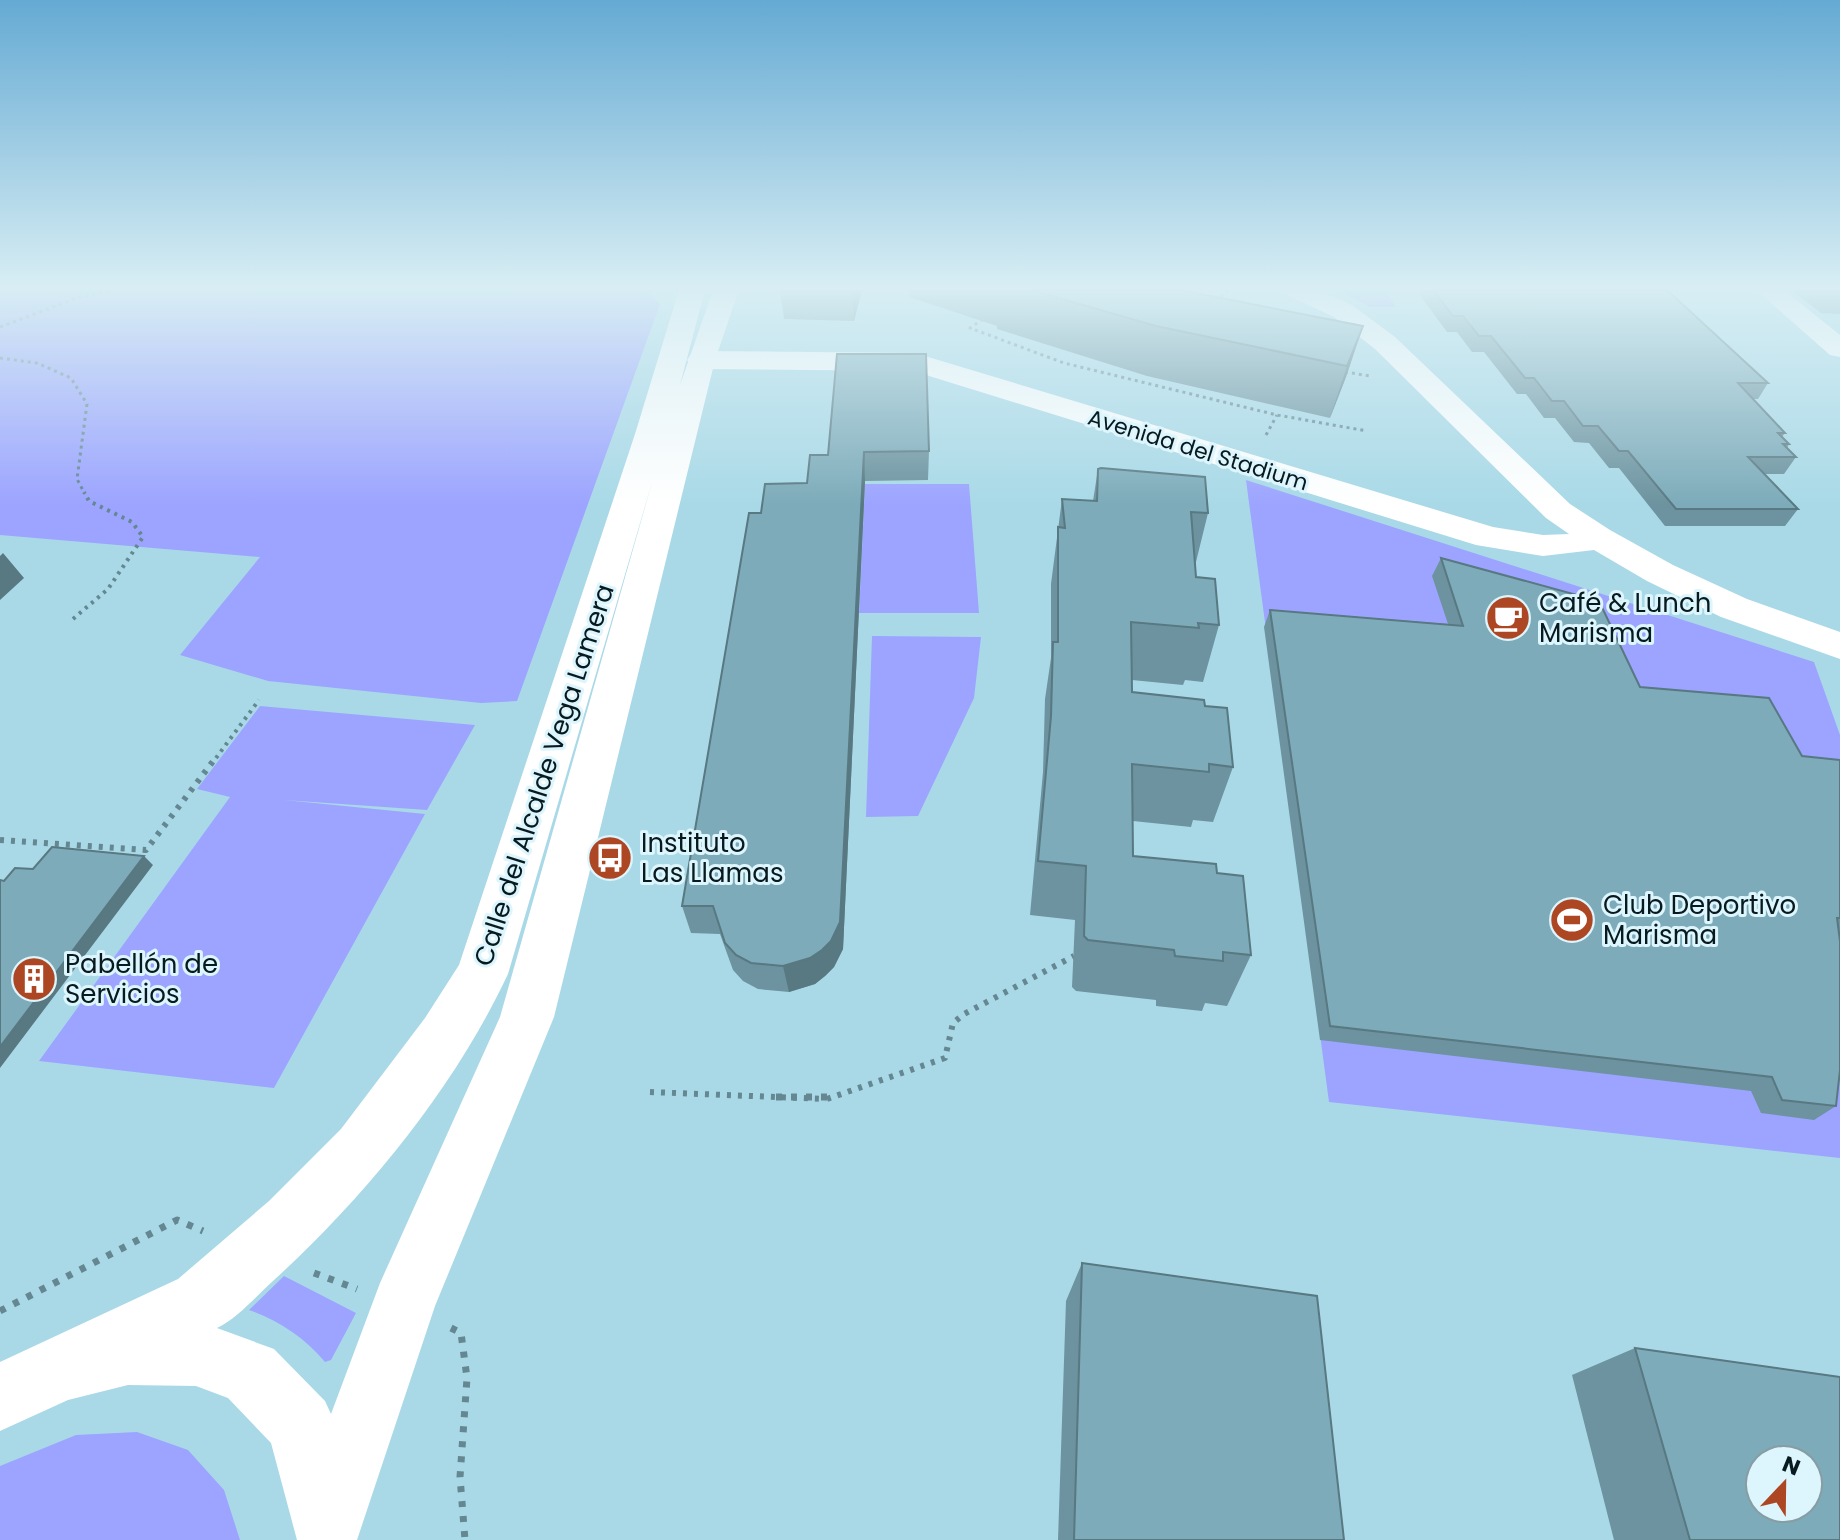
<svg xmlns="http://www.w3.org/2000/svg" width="1840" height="1540" viewBox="0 0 1840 1540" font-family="Poppins,sans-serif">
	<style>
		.green { fill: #9ca4ff }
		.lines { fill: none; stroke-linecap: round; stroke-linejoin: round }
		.path-far3 { stroke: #648792; stroke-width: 3; stroke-dasharray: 3 4; stroke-linecap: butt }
		.path-far2 { stroke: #648792; stroke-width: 4; stroke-dasharray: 3 5; stroke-linecap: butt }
		.path-far1 { stroke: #648792; stroke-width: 6; stroke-dasharray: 4 7; stroke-linecap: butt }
		.path { stroke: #648792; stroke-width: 7; stroke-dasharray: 6 9; stroke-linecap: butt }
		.minor { fill: #fff; fill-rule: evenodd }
		.major { fill: #fff; fill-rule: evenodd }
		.wall { fill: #6c939f }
		.shaded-wall { fill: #587882 }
		.building { fill: #7dabb9; stroke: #587882; stroke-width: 2; fill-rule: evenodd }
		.labels { text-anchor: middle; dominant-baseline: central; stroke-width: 6; stroke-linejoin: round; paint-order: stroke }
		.far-street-label { font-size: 22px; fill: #071a1f; stroke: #ddf5fc }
		.poi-label { font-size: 26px; fill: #071a1f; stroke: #ddf5fc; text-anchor: start }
		.street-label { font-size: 26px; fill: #071a1f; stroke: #ddf5fc }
	</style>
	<rect width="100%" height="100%" fill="#a9d9e7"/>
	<path class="green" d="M0,290h646l14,14 -143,397 -36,2 -213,-22 -88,-26 80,-98 -260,-22z
		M1337,290h48l11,17h-26z
		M1246,480l568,182 26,73v423l-511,-56z
		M865,484h104l10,129h-120z
		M872,636l109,1 -7,61 -56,118 -52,1z
		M260,706l215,19 -48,85 -143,-10 141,14 -151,274 -235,-27 191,-264 -33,-8z
		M284,1276l72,37 -25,47 -6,2c-20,-24 -47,-42 -76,-52z
		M137,1432l51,18 36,40 16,50h-240v-74l76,-31z"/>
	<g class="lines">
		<path class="path-far3" d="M1216,302l12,-12
			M983,319l-13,9 94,35 213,52 90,16
			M0,327l74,-28 36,-9
			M0,358l37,5 34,15 16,26 -10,75 8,15
			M1345,372l25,4
			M1266,435l11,-20"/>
		<path class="path-far2" d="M73,619l35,-30 35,-52 -11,-15 -43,-21 -5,-9
			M216,758l43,-58"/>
		<path class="path-far1" d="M0,840l146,10 71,-94
			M650,1092l176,7
			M827,1099l118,-41 8,-35 11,-9 110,-58"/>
		<path class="path" d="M776,1097h57
			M314,1273l43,16
			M0,1311l177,-91 26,11
			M451,1328l10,5 6,45 -7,99 5,63"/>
		<path class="minor" d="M1285,290h33l34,15 43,32 175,167 40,26 63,35 74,34 93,33v27l-119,-42 -74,-36 -53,-31 -51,6 -67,-11 -563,-174 -212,-2 -10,-3 -4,-6 4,-6 10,-3 214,2 578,174 50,8 26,-1 -23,-16 -171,-169 -41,-32 -45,-21z
			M1756,290h28l56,45v22l-10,-2z"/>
		<path class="major" d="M679,290h26l-25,95 33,-95h26l-24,70 -161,657 -119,289 -78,234h-60l-26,-97 -43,-45 -32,-12 -68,-1 -60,15 -68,31v-69l178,-83 91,-78 72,-72 84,-111 34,-53 176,-531zM653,479l-153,538 -120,266 -49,131 -6,-13 -51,-52 -57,-21c21,-10 39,-32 56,-47 93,-85 181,-192 235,-307z"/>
	</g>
	<path class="wall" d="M780,290h82l-8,31 -70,-2z
		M909,290h271l183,36 -17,51 -16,41 -183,-42 -150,-47v-3l-88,-29z
		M1421,290h246l101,93 -10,16h-5l32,34 -3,4 7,7 -2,4 9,9 -12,17h-20l34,35 -13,17h-120l-46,-58h-10l-20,-25 -15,-1 -19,-24h-11l-18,-24h-9l-33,-42h-12l-15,-20h-10l-28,-38z
		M1791,290h49v24l-19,-1z
		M837,354l92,97 -1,29 -63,1 -22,468 -9,18 -9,9 -10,8 -26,8 -31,-3 -15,-8 -10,-11 -13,-36 -29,-1 -9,-27 79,-393 46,-30 21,-28z
		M1098,469l110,44 -13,53 1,11 23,48 -16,57 -18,-2 -2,5 -51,-5v12l73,14 28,61 -20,55 -20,-2 -2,7 -58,-6v35l84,17 34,82 -24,51 -22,-3 -3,8 -46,-5v-6l-80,-9 -4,-4 3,-67 -45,-5 13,-143 2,-73 6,-41v-74l11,-85 31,2z
		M1441,558l199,129 162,69 38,4v176l-4,170 -22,14 -53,-7 -10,-22 -431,-51 -56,-413 6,-17 178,14 -16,-48z
		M1082,1263l262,277h-286l8,-239z
		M1635,1348l205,192h-226l-42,-165z"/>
	<path class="shaded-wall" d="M852,290h10l-8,31z
		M1363,326l-17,51 -16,41 17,-52z
		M864,452l1,29 -22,468 -9,18 -9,9 -10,8 -26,8 -6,-26z
		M3,553l21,25 -24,22v-44z
		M144,856l9,9 -153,203v-21z"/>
	<path class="building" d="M1031,290h149l183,36 -16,40 -191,-40z
		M1433,290h234l101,93h-30l47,50h-7l11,11h-6l13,13h-48l50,52h-122l-48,-58h-9l-21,-25h-15l-19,-25h-12l-18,-23h-9l-34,-42h-12l-16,-20h-10z
		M837,354h89l3,97 -65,1 -24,470 -9,19 -9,9 -12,8 -27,8 -32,-3 -15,-8 -11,-12 -12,-37h-31l67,-393h12l4,-29 42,-1 3,-28h18z
		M1101,468l104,9 3,36 -17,-1 5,65 19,2 4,46 -21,-2 1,5 -68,-6 1,70 72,8 1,6 22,2 6,59 -24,-3v8l-77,-8 1,92 83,8 1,9 26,3 8,79 -28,-3v9l-48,-5 -1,-6 -86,-10 -4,-4 2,-70 -48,-5 13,-145 2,-74h5v-115l7,1 -3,-29 35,2 1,-32z
		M1441,558l158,43 41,86 129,11 33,58 38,4v158h-3l3,23v129l-4,36 -54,-6 -10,-23 -442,-51 -60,-416 193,16z
		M52,847l92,9 -144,191v-167l4,1 11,-13 18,1z
		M1082,1263l235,33 27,244h-270z
		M1635,1348l205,29v163h-150zM1760,1460h48v48h-48z"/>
	<linearGradient id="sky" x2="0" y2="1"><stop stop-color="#65aad3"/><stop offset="0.57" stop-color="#d8eef4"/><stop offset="1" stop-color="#d8eef4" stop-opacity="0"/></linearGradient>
	<rect width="1840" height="505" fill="url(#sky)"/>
	<defs>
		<g id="cafe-disc" transform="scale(2.3)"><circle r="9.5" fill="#ad4623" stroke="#ddf5fc"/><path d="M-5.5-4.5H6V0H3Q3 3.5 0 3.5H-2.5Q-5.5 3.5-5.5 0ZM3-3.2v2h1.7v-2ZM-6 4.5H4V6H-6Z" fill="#fff"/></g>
		<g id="bus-disc" transform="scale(2.3)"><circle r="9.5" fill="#ad4623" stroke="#ddf5fc"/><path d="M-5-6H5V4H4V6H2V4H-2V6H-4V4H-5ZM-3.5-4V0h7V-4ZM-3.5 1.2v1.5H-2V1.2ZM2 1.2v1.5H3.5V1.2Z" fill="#fff"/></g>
		<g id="stadium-disc" transform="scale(2.3)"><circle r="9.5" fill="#ad4623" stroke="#ddf5fc"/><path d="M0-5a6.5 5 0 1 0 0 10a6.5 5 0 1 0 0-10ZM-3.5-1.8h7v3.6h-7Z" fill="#fff"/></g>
		<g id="building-disc" transform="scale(2.3)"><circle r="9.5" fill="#ad4623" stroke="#ddf5fc"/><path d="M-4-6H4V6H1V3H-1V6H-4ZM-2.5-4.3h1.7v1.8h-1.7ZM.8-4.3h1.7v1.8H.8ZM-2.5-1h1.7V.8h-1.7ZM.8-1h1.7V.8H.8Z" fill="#fff"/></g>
	</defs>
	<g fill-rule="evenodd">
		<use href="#cafe-disc" x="1508" y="618"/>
		<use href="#bus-disc" x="610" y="858"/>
		<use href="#stadium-disc" x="1572" y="920"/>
		<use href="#building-disc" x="34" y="979"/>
	</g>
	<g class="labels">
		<g class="far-street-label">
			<text transform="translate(1198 450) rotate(17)">Avenida del Stadium</text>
		</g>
		<g class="poi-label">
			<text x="1539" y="603">Café &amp; Lunch<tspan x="1539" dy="30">Marisma</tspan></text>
			<text x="641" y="843">Instituto<tspan x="641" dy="30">Las Llamas</tspan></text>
			<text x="1603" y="905">Club Deportivo<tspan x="1603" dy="30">Marisma</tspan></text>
			<text x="65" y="964">Pabellón de<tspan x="65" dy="30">Servicios</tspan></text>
		</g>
		<g class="street-label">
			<text transform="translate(544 775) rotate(-72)">Calle del Alcalde Vega Lamera</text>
		</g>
	</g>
	<g transform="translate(1784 1484) rotate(22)"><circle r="38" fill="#ddf5fc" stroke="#879da4" stroke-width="2"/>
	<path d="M0-6L14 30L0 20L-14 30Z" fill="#ad4623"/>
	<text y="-12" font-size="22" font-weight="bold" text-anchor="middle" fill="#071a1f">N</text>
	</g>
</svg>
